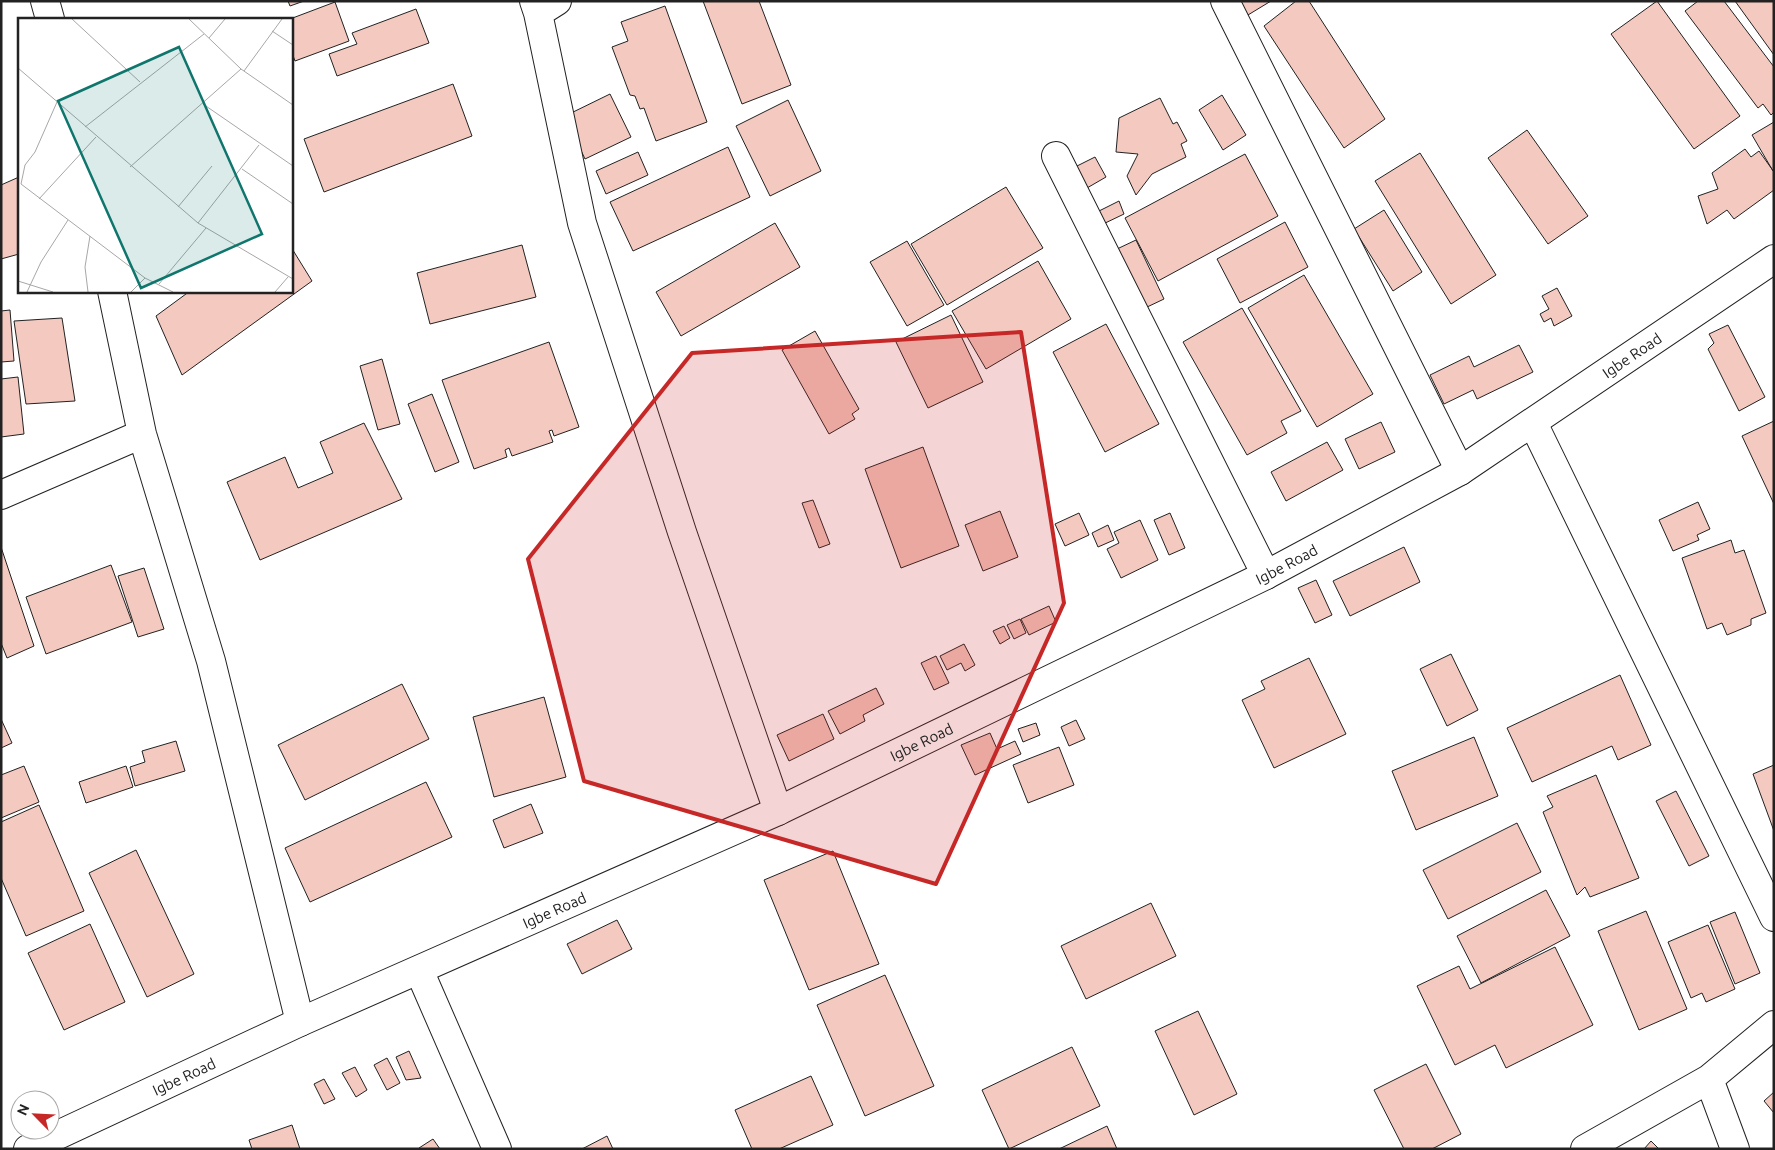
<svg xmlns="http://www.w3.org/2000/svg" width="1775" height="1150" viewBox="0 0 1775 1150" font-family="Ubuntu,sans-serif">
	<style>
		.building { fill: #f3c9c0; stroke: #222 }
		.lines { fill: none; stroke-linecap: round; stroke-linejoin: round }
		.street-casing { stroke: #222; stroke-width: 30 }
		.secondary-casing { stroke: #222; stroke-width: 30 }
		.street { stroke: #fff; stroke-width: 28 }
		.secondary { stroke: #fff; stroke-width: 28 }
		.marked { fill: #c62828; fill-opacity: 0.2; stroke: #c62828; stroke-width: 4; stroke-linejoin: round }
		.labels { text-anchor: middle; dominant-baseline: central; stroke-width: 4; stroke-linejoin: round; paint-order: stroke }
		.street-label { font-size: 15px; fill: #222; stroke: #fff }
		.inset-road { fill: none; stroke: #a7a7a7; stroke-width: 1 }
		.view { fill: #0f766e; fill-opacity: 0.15; stroke: #0f766e; stroke-width: 2.5 }
		.inset-edge { fill: none; stroke: #222; stroke-width: 2.5 }
	</style>
	<rect width="100%" height="100%" fill="#fff"/>
	<path class="building" d="M288,1h16l-14,5z
		M703,1h56l32,84 -49,19z
		M1234,1h37l-28,17z
		M1296,1h13l76,118 -41,29 -80,-122z
		M1657,1l83,115 -46,33 -83,-115z
		M1698,1h26l50,66v45l-3,3 -8,-11 -5,4 -73,-97z
		M1735,1h39v54z
		M335,2l14,39 -54,20 -4,-11 -1,-31z
		M665,6l42,116 -51,19 -12,-33 -4,1 -5,-13 -5,-1 -18,-48 16,-6 -7,-19z
		M416,9l13,34 -92,33 -8,-22 28,-10 -5,-11z
		M453,84l19,52 -148,56 -20,-53z
		M610,94l21,43 -46,22 -20,-43z
		M1222,95l24,40 -23,15 -24,-40z
		M1160,98l13,26 4,-2 10,19 -6,3 5,13 -34,17 -16,21 -9,-19 11,-22 -22,-2 3,-34z
		M788,100l33,71 -51,25 -34,-70z
		M1774,122v48l-1,1 -21,-36z
		M1527,130l61,86 -40,28 -60,-86z
		M728,147l22,50 -117,54 -23,-49z
		M1745,149l6,8 8,-6 15,21v18l-40,29 -7,-9 -20,14 -9,-28 20,-7 -6,-16z
		M638,152l10,23 -42,19 -10,-23z
		M1420,153l76,122 -45,29 -76,-123z
		M1245,154l33,62 -120,65 -33,-63z
		M1095,157l11,20 -19,11 -12,-21z
		M19,177v77l-18,5v-74z
		M1006,187l37,61 -96,57 -36,-61z
		M1119,201l5,13 -25,12 -6,-12z
		M1384,210l38,62 -29,19 -39,-62z
		M1285,222l23,45 -68,36 -23,-44z
		M775,223l25,44 -119,69 -25,-44z
		M1136,240l28,59 -19,9 -28,-59z
		M907,241l37,64 -37,21 -37,-64z
		M522,245l14,52 -106,27 -13,-51z
		M291,247l21,34 -130,94 -26,-59 34,-25h101z
		M1038,261l33,58 -85,50 -34,-58z
		M1304,275l69,119 -56,33 -69,-119z
		M1557,288l15,28 -18,10 -3,-8 -7,4 -4,-8 9,-5 -7,-13z
		M1242,308l59,103 -20,10 6,12 -40,22 -64,-113z
		M10,310l4,51 -13,1v-51z
		M951,315l32,67 -55,26 -32,-66z
		M62,318l13,83 -49,3 -12,-83z
		M1106,324l53,100 -54,28 -52,-100z
		M1728,325l37,72 -26,14 -31,-62 6,-6 -5,-9z
		M815,331l44,78 -7,5 3,5 -26,15 -47,-84z
		M549,342l30,85 -25,9 -2,-6 -3,1 4,11 -41,14 -3,-8 -4,2 2,7 -33,12 -32,-89z
		M1519,345l14,27 -56,27 -4,-9 -29,14 -14,-29 39,-19 5,11z
		M382,359l18,65 -22,6 -18,-64z
		M18,377l6,57 -23,3v-58z
		M432,394l27,68 -24,10 -27,-68z
		M1774,421v83l-32,-68z
		M1381,422l14,30 -36,17 -14,-30z
		M364,423l38,76 -142,61 -33,-78 58,-25 13,31 35,-15 -13,-31z
		M1327,442l16,28 -57,31 -15,-29z
		M923,447l36,99 -58,22 -36,-99z
		M813,500l17,44 -11,4 -17,-45z
		M1698,502l12,27 -13,6 2,5 -26,11 -14,-31z
		M1000,511l18,46 -35,14 -18,-46z
		M1079,513l10,22 -24,11 -10,-22z
		M1170,513l15,35 -16,7 -15,-35z
		M1140,520l18,40 -37,18 -14,-29 12,-6 -5,-11z
		M1108,525l6,15 -16,7 -6,-14z
		M1731,540l4,13 9,-3 22,63 -15,6v6l-24,10 -5,-12 -15,6 -25,-71z
		M1,547l33,99 -27,12 -6,-15z
		M1404,547l16,35 -70,34 -17,-35z
		M111,565l21,57 -86,32 -20,-57z
		M144,568l20,61 -26,8 -20,-61z
		M1316,580l16,35 -17,8 -17,-35z
		M1049,606l7,16 -27,13 -8,-16z
		M1020,619l6,14 -12,6 -7,-14z
		M1004,626l6,12 -10,6 -7,-13z
		M964,644l11,21 -10,6 -4,-8 -14,7 -7,-14z
		M1451,654l27,56 -31,16 -27,-57z
		M936,656l13,27 -15,7 -13,-27z
		M1309,658l37,76 -72,34 -32,-68 23,-11 -4,-8z
		M1620,675l31,70 -33,15 -6,-14 -80,36 -25,-54z
		M402,684l27,55 -124,61 -27,-55z
		M876,688l8,16 -21,11 2,6 -25,13 -12,-23z
		M544,697l22,80 -72,20 -21,-80z
		M823,714l11,25 -45,22 -12,-26z
		M1,719l11,24 -11,5z
		M1076,720l9,19 -16,7 -8,-19z
		M1036,723l4,12 -17,7 -5,-13z
		M990,733l7,16 18,-8 6,13 -46,21 -14,-30z
		M1474,737l24,59 -82,34 -24,-59z
		M176,741l9,30 -50,15 -5,-19 15,-5 -3,-11z
		M1059,747l15,38 -46,18 -15,-38z
		M1774,765v66l-21,-57z
		M24,766l15,36 -38,16v-43z
		M126,766l7,21 -47,16 -7,-21z
		M1596,775l43,103 -49,19 -5,-10 -8,8 -34,-83 10,-5 -6,-11z
		M426,782l26,55 -142,65 -25,-54z
		M1676,791l33,65 -20,10 -33,-65z
		M531,804l12,29 -39,15 -11,-28z
		M39,805l45,106 -58,25 -25,-58v-56z
		M1517,823l24,49 -93,47 -25,-49z
		M136,850l58,124 -47,23 -58,-124z
		M833,851l46,113 -70,26 -45,-110z
		M1546,890l24,46 -89,47 -24,-47z
		M1151,903l25,53 -90,43 -25,-53z
		M1646,911l41,98 -48,21 -41,-99z
		M1735,912l25,61 -25,11 -25,-62z
		M617,920l15,29 -50,25 -15,-30z
		M90,924l35,78 -61,28 -36,-77z
		M1708,925l27,64 -29,13 -4,-9 -11,5 -23,-56z
		M1555,947l38,78 -87,43 -11,-23 -40,20 -38,-79 42,-20 11,23z
		M885,975l49,111 -69,30 -48,-111z
		M1198,1011l39,83 -43,21 -39,-84z
		M1072,1047l28,59 -91,43 -27,-59z
		M409,1051l12,27 -15,2 -10,-23z
		M387,1058l13,25 -13,7 -13,-25z
		M1426,1064l35,70 -29,15h-28l-30,-59z
		M355,1067l12,23 -11,7 -14,-24z
		M811,1076l22,49 -54,24h-27l-17,-39z
		M324,1079l11,20 -11,5 -10,-20z
		M1774,1092v21l-10,-12z
		M292,1125l8,24h-48l-3,-9z
		M1107,1126l10,23h-58z
		M607,1136l6,13h-31z
		M433,1139l7,10h-20l-1,-1z
		M1651,1141l8,8h-15z"/>
	<g class="lines">
		<g class="street-casing">
			<path id="street" d="M45,1l5,18
				M534,1l4,12 44,210 100,309 96,279
				M1225,1l235,470
				M538,13l19,-12
				M1056,156l210,419
				M112,291l30,143 69,227 89,361
				M1533,423l241,494
				M1,495l141,-61
				M419,970l78,179
				M1709,1079l26,70
				M1585,1149l124,-70 65,-54"/>
		</g>
		<g class="secondary-casing">
			<g id="secondary">
				<path id="s1" d="M28,1149l272,-127 478,-211 488,-236 194,-104 314,-212"/>
			</g>
		</g>
		<use href="#street" class="street"/>
		<use href="#secondary" class="secondary"/>
	</g>
	<path class="marked" d="M1021,332l43,271 -128,281 -352,-103 -56,-222 164,-206z"/>
	<g class="labels">
		<g class="street-label">
			<text stroke="none"><textPath href="#s1" startOffset="1792">Igbe Road</textPath></text>
			<text stroke="none"><textPath href="#s1" startOffset="1388">Igbe Road</textPath></text>
			<text stroke="none"><textPath href="#s1" startOffset="982">Igbe Road</textPath></text>
			<text stroke="none"><textPath href="#s1" startOffset="578">Igbe Road</textPath></text>
			<text stroke="none"><textPath href="#s1" startOffset="172">Igbe Road</textPath></text>
		</g>
	</g>
	<g transform="translate(18 18)">
		<rect width="275" height="275" fill="#fff"/>
		<path class="inset-road" d="M54,1l68,63M171,1l52,50 52,36M254,13l21,14M191,20l16,-19M0,50l180,155 95,56M226,53l38,-52M39,84l-22,50 -10,13 -4,19 124,94 28,14M185,86l90,62M67,109l119,-93M112,149l111,-98M224,151l51,35M21,181l57,-62M160,189l34,-41M180,205l61,-78M0,263l35,11M141,266l47,-56M9,274l14,-30 27,-42M70,274l-3,-25 5,-31M113,274l14,-14M257,274l13,-15"/>
		<path class="view" d="M161,29l83,187 -121,54 -83,-187z"/>
		<rect width="275" height="275" class="inset-edge"/>
	</g>
	<rect width="1775" height="1150" fill="none" stroke="#222222" stroke-width="5"/>
	<g transform="translate(35 1115) rotate(294)"><circle r="24" fill="#ffffff" stroke="#a7a7a7"/>
	<path d="M0-4L9 19L0 12L-9 19Z" fill="#c62828"/>
	<text y="-8" font-size="14" font-weight="bold" text-anchor="middle" fill="#222222">N</text>
	</g>
</svg>
